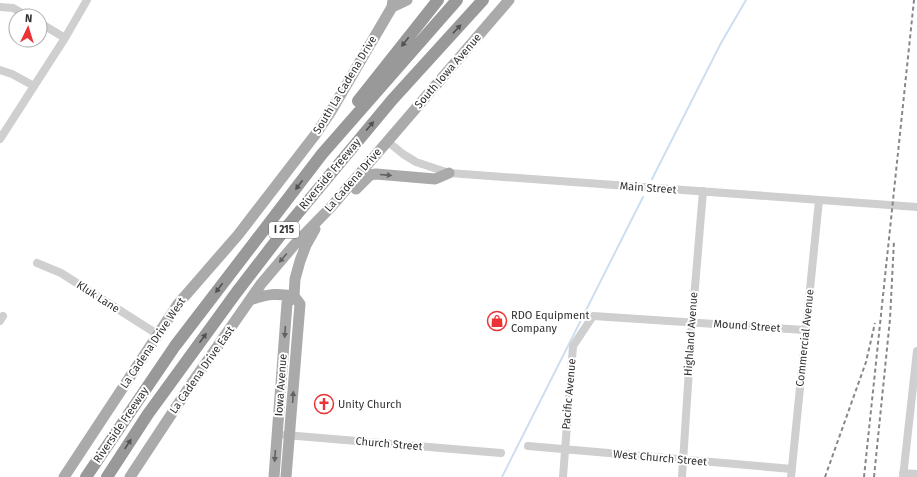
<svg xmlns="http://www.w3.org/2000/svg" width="917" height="477" viewBox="0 0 917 477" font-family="'Fira Sans',sans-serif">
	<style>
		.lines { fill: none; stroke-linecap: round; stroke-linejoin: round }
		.stream { stroke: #cddfef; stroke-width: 2 }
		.minor { stroke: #cfcfcf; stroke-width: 8 }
		.major { stroke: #aaa; stroke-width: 11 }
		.highway { stroke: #999; stroke-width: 12 }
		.rail { stroke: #878787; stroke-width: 2; stroke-dasharray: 4 3; stroke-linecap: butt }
		.oneway { fill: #515151 }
		.oneway2 { fill: #626262 }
		.labels { text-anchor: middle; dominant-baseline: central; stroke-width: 4; stroke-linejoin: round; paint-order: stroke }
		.shield { fill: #fff; stroke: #707070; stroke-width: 1 }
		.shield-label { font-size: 10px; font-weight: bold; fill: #323232 }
		.street-label { font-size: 11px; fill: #323232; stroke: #fff }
		.poi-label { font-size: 11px; fill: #323232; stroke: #fff; text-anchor: start }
	</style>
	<rect width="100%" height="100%" fill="#fff"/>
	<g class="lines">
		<path class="stream" d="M652,179l69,-136 25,-43
			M502,477l141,-280"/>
		<path class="minor" d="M0,7l13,1 14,8
			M40,23l25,15
			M0,70l12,4 22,12
			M0,139l65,-101 22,-38
			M387,141l16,13 13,8 33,11 468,34
			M37,263l24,10 96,61
			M0,321l3,-5
			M285,435l216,18
			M528,446l264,23
			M903,473l14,1
			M563,477l10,-131 20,-30 212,14
			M682,477l10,-154 11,-132
			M791,477l28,-277
			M903,477l14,-126"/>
		<path class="major" d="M392,7l15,-7
			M356,189l14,-14 6,-1 59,5 14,-6
			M250,300c17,-6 26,-7 44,-4
			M64,477l114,-173 60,-69 77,-100 15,-22 62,-106 1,-7
			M130,477l62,-94 69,-99 34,-40 36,-37 178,-207
			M274,477l13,-174 7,-7 1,-17 5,-18 6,-16 9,-16
			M286,477l14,-173 -6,-8"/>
		<path class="highway" d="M358,101l80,-101
			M86,477l89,-131 147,-192 135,-154
			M107,477l41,-63 88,-121 53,-69 103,-124 91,-100"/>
		<path class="rail" d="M825,477l41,-115 9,-39
			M864,477l50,-477
			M874,477l16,-158 4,-78"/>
	</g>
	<defs><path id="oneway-solid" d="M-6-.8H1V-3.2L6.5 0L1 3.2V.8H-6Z"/></defs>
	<g class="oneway">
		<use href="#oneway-solid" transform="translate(457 29) rotate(-47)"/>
		<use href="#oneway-solid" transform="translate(405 42) rotate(128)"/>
		<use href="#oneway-solid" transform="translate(370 126) rotate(-50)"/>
		<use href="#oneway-solid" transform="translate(299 185) rotate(127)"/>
		<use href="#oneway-solid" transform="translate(219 288) rotate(127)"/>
		<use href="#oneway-solid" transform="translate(203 338) rotate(-54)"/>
		<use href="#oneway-solid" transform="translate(128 444) rotate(-57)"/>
	</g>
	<g class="oneway2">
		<use href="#oneway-solid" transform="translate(386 175) rotate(5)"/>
		<use href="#oneway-solid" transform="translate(283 258) rotate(130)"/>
		<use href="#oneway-solid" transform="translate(285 332) rotate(94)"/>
		<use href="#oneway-solid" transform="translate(293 397) rotate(-86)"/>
		<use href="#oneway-solid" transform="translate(275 456) rotate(94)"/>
	</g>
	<defs>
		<g id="shop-ring" transform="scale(1)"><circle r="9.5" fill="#fff" stroke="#eb3234" stroke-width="1.5"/><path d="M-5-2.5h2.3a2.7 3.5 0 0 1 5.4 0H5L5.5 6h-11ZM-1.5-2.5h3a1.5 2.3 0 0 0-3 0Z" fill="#eb3234"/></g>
		<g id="church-ring" transform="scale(1)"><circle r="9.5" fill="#fff" stroke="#eb3234" stroke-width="1.5"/><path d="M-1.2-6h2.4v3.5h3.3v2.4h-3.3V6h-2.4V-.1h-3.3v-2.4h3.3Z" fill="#eb3234"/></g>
	</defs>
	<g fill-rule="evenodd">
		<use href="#shop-ring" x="497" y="321"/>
		<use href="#church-ring" x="324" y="404"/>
	</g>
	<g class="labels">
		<rect class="shield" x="269" y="222" width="30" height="16" rx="3"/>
		<g class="shield-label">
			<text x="284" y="230">I 215</text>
		</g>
		<g class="street-label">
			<text transform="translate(448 71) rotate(-49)">South Iowa Avenue</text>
			<text transform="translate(345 85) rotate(-59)">South La Cadena Drive</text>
			<text transform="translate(330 174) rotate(-50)">Riverside Freeway</text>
			<text transform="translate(353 180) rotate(-49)">La Cadena Drive</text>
			<text transform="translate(648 188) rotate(4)">Main Street</text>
			<text transform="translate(98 297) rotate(33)">Kluk Lane</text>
			<text transform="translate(747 326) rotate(4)">Mound Street</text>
			<text transform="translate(691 334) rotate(-86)">Highland Avenue</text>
			<text transform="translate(805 338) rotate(-84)">Commercial Avenue</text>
			<text transform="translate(153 343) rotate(-56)">La Cadena Drive West</text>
			<text transform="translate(202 370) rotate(-55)">La Cadena Drive East</text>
			<text transform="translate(281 385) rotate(-86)">Iowa Avenue</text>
			<text transform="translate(569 394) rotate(-85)">Pacific Avenue</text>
			<text transform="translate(121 425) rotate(-56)">Riverside Freeway</text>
			<text transform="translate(389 444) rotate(5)">Church Street</text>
			<text transform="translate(660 458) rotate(5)">West Church Street</text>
		</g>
		<g class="poi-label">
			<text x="511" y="315">RDO Equipment<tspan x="511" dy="13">Company</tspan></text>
			<text x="338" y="404">Unity Church</text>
		</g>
	</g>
	<g transform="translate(28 28) rotate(4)"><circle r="19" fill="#ffffff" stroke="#adadad"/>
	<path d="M0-3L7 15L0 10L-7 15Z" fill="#eb3234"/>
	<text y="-6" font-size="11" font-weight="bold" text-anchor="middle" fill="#323232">N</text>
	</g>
</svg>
